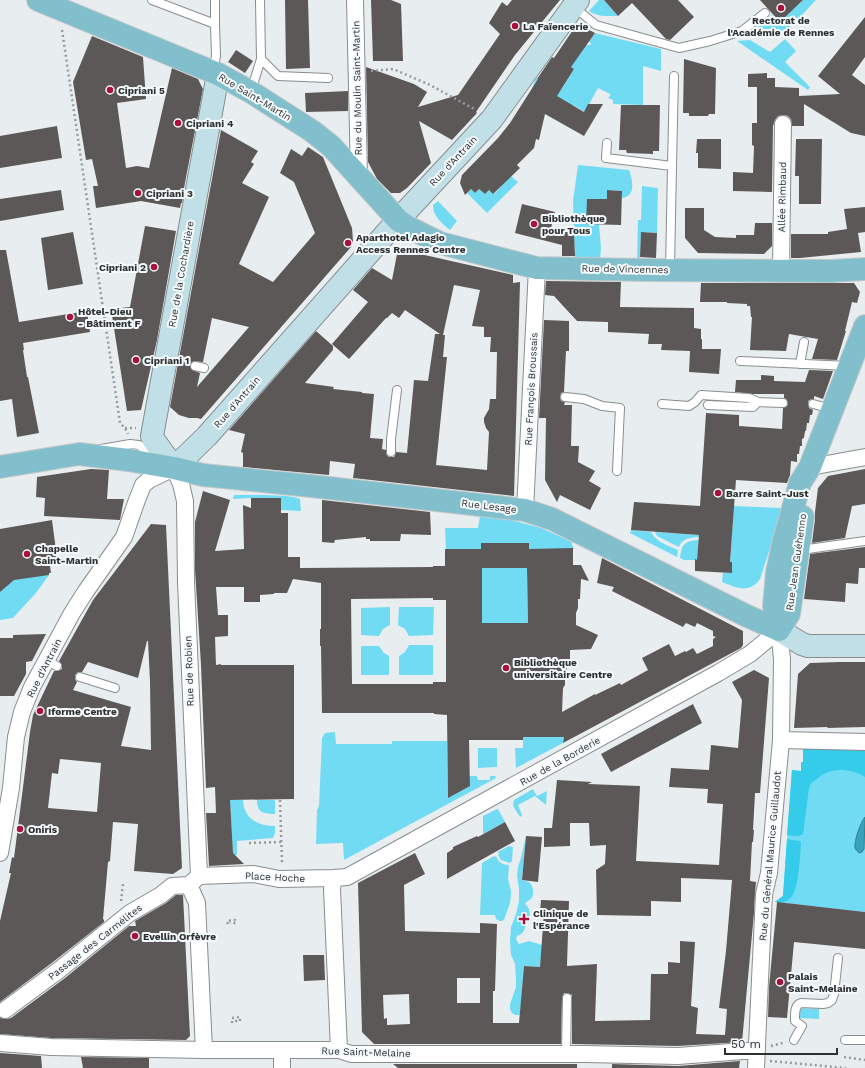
<svg xmlns="http://www.w3.org/2000/svg" width="865" height="1068" viewBox="0 0 865 1068" font-family="'Work Sans',sans-serif">
	<style>
		.green { fill: #72dbf4 }
		.forest { fill: #35cbea }
		.water { fill: #36a3ba; stroke: #348091 }
		.building { fill: #5d5858; fill-rule: evenodd }
		.lines { fill: none; stroke-linecap: round; stroke-linejoin: round }
		.lane-casing { stroke: #888d8e; stroke-width: 10 }
		.street-casing { stroke: #888d8e; stroke-width: 18 }
		.secondary-casing { stroke: #888d8e; stroke-width: 24 }
		.primary-casing { stroke: #c9c9c9; stroke-width: 24 }
		.path { stroke: #969b9c; stroke-width: 2.5; stroke-dasharray: 2 3; stroke-linecap: butt }
		.lane { stroke: #fff; stroke-width: 8 }
		.street { stroke: #fff; stroke-width: 16 }
		.secondary { stroke: #c1dfe6; stroke-width: 22 }
		.primary { stroke: #82bfcc; stroke-width: 22 }
		.poi-dot { fill: #a8113d; stroke: #f5fbfd; stroke-width: 1.5 }
		.labels { text-anchor: middle; dominant-baseline: central; stroke-width: 4; stroke-linejoin: round; paint-order: stroke }
		.poi-label { font-size: 10px; font-weight: bold; fill: #2e3031; stroke: #f5fbfd; text-anchor: start }
		.street-label { font-size: 10px; fill: #2e3031; stroke: #f5fbfd }
	</style>
	<rect width="100%" height="100%" fill="#e8eeef"/>
	<path class="green" d="M599,0h5l14,16c-10,0 -21,1 -29,-5z
		M803,0h13c-7,7 -23,26 -30,30 -8,4 -20,3 -28,0v-4l15,-12 7,7z
		M595,33l66,16v22l-18,-5v39l-30,-1v-4l-5,-2 2,-2v-2l-12,-6 -13,24 -12,-7 -5,7 -37,-21 5,-13 25,12 13,-21 -8,-5 21,-19h3l1,-1 -2,-3z
		M785,39l11,12 -11,11 25,25 -2,3 -71,-49 13,-1 20,12z
		M578,165l51,5c4,10 7,27 -7,28v-7l-15,-1v9h-20v25h12l2,24 -1,12h-25l-2,-59z
		M511,176l7,6 -31,31 -20,-20 4,-4 4,4 4,-4 6,5 4,-4 5,4z
		M642,186l16,2 -1,45 -16,-1 -1,29h-3l1,-41h3z
		M438,201l19,20 -7,9c-8,-6 -17,-14 -17,-25z
		M234,495c12,0 59,-1 66,4l1,12 -20,-1 -30,-12 -18,1z
		M734,506l49,2 -23,71c-11,15 -23,9 -38,3l1,-9h9v-11h-2z
		M480,516l31,4 30,8 31,14v3l1,1 1,3h-45v-6h-48v6h-35l-1,-21h33z
		M631,530l20,2c5,10 18,14 27,18l-1,7 -47,-24z
		M655,532l44,3v2c-9,1 -17,1 -20,10l-22,-11z
		M699,540l-2,20h-13l-4,-2c2,-14 4,-17 19,-18z
		M482,568h45l1,55h-46z
		M47,573v2h2l-13,18 -23,25 -13,2v-33l4,-1 1,2 1,-1 -1,-2 2,-6h14v-2l12,-2v2z
		M390,607v18l-7,4 -4,7 -18,-1v-27z
		M399,607h35l-1,28 -24,1 -4,-7 -7,-4z
		M409,645h24v30h-34v-19l6,-4z
		M361,646h18l5,7 5,3v19h-28z
		M335,732l1,12h56v-3h55l1,57 22,-22h7l1,4h12v-4h5l1,2 -152,82 -1,-17 -27,1 1,-34 2,-4 3,-68 3,-5z
		M523,737h41l-1,6 -47,25 -1,-20h8z
		M478,748h19v19l-19,1z
		M803,749l62,1v162l-90,-10 8,-6 9,-126 9,1v-9h2z
		M226,781l9,2v17h8c1,19 15,26 32,26v7l-2,5 -36,3v14h-4l-3,-52z
		M533,789l4,7 10,-5 -1,14 -11,-9 -17,9 4,10v1l-2,1 -7,-11 1,-6z
		M257,800h18v14c-11,0 -18,-1 -18,-14z
		M498,809l7,13 -22,12v-18l12,-6z
		M526,836l-4,44c2,1 5,1 7,2 4,3 6,13 2,17 -1,1 -4,2 -6,4l4,6 1,7 -4,5c-1,6 0,12 -9,15l-1,3 3,5 10,-3 13,4 -2,22 -16,-1 -4,49h-5l-3,-2 -2,-4v-5l6,-17v-7l-1,-16 -4,-9 -1,-14 1,-14 5,-13 3,-13v-11l-2,-15 1,-8 3,-9z
		M509,846l4,1 -1,14 -2,2 -9,-3 -3,-5 1,-1 -1,-2z
		M494,856v1l2,-1c2,6 7,9 13,9l-1,14 3,12v5l-1,7 -6,17c-3,2 -5,1 -8,-1l-1,-4h-15l2,-52z
		M799,1008l20,1v10l-21,-1z"/>
	<path class="forest" d="M803,749l62,1v27c-10,-7 -26,-9 -37,-5 -4,2 -8,4 -11,7 -4,3 -7,4 -8,9l-6,46c-3,3 -11,2 -16,1l5,-65 9,1v-9h2z
		M787,839l13,2 1,2c-1,12 -2,44 -9,53 -4,6 -10,7 -17,6l8,-6z"/>
	<path class="water" d="M865,817l-1,32 -2,3 -3,1c-2,-3 -4,-3 -4,-6 -1,-6 6,-26 10,-30z"/>
	<path class="building" d="M285,0h23l2,68 -24,1z
		M371,0h20l10,4 2,57h-30z
		M512,0h48l-45,55 -39,57 1,1 -25,27 -33,-19 12,42 -24,25 -7,5h-9l-14,-14 -9,-17 -2,-95 48,17 13,8 -9,15 40,-12 42,-61 -11,-11 13,-21 5,4z
		M604,0h74l16,17 -24,23 -4,-1 -34,-36 -14,13z
		M760,0h43l-23,22z
		M865,17v40l-13,18 13,10v51l-14,-3 -47,-29v22h-12l-1,-7 -3,-3 -4,-1 -6,1 -3,4 -2,6 -1,66 -39,-1v-19l20,1 1,-27 -2,-1v-22h5v-36h-9v-13l19,-1v5h8v9l24,1v8l41,-2 -22,-18z
		M577,24l18,9 -24,34 3,2 -17,27 27,16 4,-8h15l-19,32 -39,-22 -6,26 -3,-1 -2,9 -17,17 3,3 -27,26 -4,-4 -4,4 -6,-5 -4,4 -4,-4 -6,6 -5,-12 2,-8 36,-37 12,-15 28,-44h-1l15,-22 2,1z
		M92,36l51,21 3,42 -29,4 9,65 11,-2 12,2 23,-100 26,11 5,10 -19,99 -2,15h-1l-1,5 -39,-7 -45,7 -3,-22h5l-6,-27 -6,1 -13,-78z
		M236,50l17,11 -8,12 -17,-11z
		M684,59l32,9 -1,46h-6l-1,2h-19v-3h-6z
		M348,91v20l-42,1 -1,-19z
		M621,105h39l-1,46h-6v3l-26,-1 -1,-3h-7z
		M57,126l5,32 -62,10v-32z
		M221,130l37,21 -7,11 3,2 -12,19 27,14 -30,67 34,18 42,-49 -21,-51 -14,-9 11,-24 11,7 6,-9 15,10 29,71 1,13 -2,6 -150,172 -4,-1h-8l-10,-3 -9,-8zM212,318l37,9 -52,60 3,-14 -8,-3 -2,-5 1,-2 3,-2 9,1z
		M697,139h24v30l-23,-1v-15h-2z
		M796,139h26l-1,65h-22v-28h-4z
		M61,190l3,20 -64,11v-22z
		M607,190l15,1 -1,34 -35,-1 1,-25h20z
		M522,204l33,8 -5,20h24l1,24h-13v-11l-47,-12z
		M865,207v25l-7,1 3,19 -61,6h-9v-24h37v-2l19,-3 -3,-20z
		M685,208h19v22l11,7 21,1v-3h18l1,-12h17v23l-8,8 -66,-1 -13,-15z
		M145,226l31,5 -19,109 -16,70 -14,1 -16,-102 19,-2z
		M73,232l10,52 -35,6 -7,-52z
		M641,232l16,1 -1,25 -16,-1z
		M398,249l115,26v8l7,-1 -6,214 -161,-18 2,-14 -25,-3 -1,14 -86,-8v-14l-2,-1 4,-18 -16,-4 87,-99 17,15v4l-28,33 29,4 -1,2 29,3v1l12,1 -4,44 13,1 -1,10 4,1v4l3,3h5l2,-5 11,1 7,-73 14,1 7,-47h5l-35,-24 -6,8 -7,-5 -5,5h-1l-37,41 -17,-15 36,-42 -15,-12 19,-22 20,12zM454,285l26,5 -8,36 12,1v10h7l-1,15h7l-1,47h-6l-1,10 -5,9v4l2,6 3,4 -2,38 -51,-5 11,-108h-4l2,-22h-2z
		M0,250h6l13,72 68,-11 3,21 -67,11 1,7h-1l4,27h1l11,56 -22,4 -5,-38 -12,2z
		M546,281l75,1 -1,25 74,1v20l7,1v10h1v10h19l-2,25 -30,-2 1,-21 -29,-1 1,-6h-14l1,-10 -41,-2v-10l-31,-1 -23,-25 -9,-1z
		M701,283h153l6,9 -3,11 -5,-1 -7,29h1l-9,29 -25,-1 6,-20 -29,-5 -3,17 -36,-1 2,-33h-1l-1,-11h-3v-2l-20,-1v-1h-27z
		M544,320l25,1v30h-3l-2,41 -3,1 -1,4 1,4 4,1 -1,3h8l-1,41h8l-1,16 17,9 -6,10 12,7 -11,22 -30,-15 -3,7 -12,-22 1,-62h-7z
		M809,370l24,1 -10,28 -9,-3v3l-5,1 -1,2 1,6 4,2 -1,5h-2l-1,8h-2l-1,8h-1l-1,7 -2,1v7h-2l-1,8h-2v8l-6,-1 -1,14 -3,8 -51,-3 -6,82h2v11l-37,-2v-12l2,1 2,-25 -68,-5 3,-28 66,4 6,-93 33,2v11l43,3 1,-21 4,-2 1,-3 -2,-4 -2,-1v-4h-31l-18,-2 1,-12h25v-5l13,1v5l31,1z
		M91,469l18,1 -2,29h17l-4,21 -76,-4 1,-18 -9,-1 1,-20z
		M865,469v35l-13,2 -7,32 -33,5 3,-24v-7l3,-24 10,-12z
		M203,491l27,9 -15,51 29,-2 -1,-44 8,3v-10h30v15h7v44h12v11l133,-1v-1h12v-17h36v-6h48v6l44,-1v17h8l8,16 -8,-2 -1,20h-2v9l-2,5v12l22,10 -7,14 -21,1v10l-3,4v9l-2,3v9l-2,3 -1,24 33,-18v1l25,-12 1,2 27,-15 -6,-12 27,-14 6,12 10,-5 1,1 7,-4 4,6 16,-8v-7l3,-2 -3,-1v-5l-16,-8 -2,4 -9,-4 -3,4 -71,-36 2,-4 -17,-4 5,-25 141,73v14l-2,3 -178,95 1,-6h-41v3h-54l1,46 -22,12 -1,-83 -13,-1v-1h-112l-1,-67h-1v-17h1v-46l-28,-4 -6,14h-13v1l-14,1v7h-16v-15h-28l2,28h10v21l-13,1 1,28 5,-1v1h73v134l-64,1 3,53 11,11 -35,2 -3,-53h10l-1,-26 -9,1 -5,-123 -6,-95v-48zM482,568h45l1,55h-46zM433,598v2h13v82h-13v2h-81l-1,-85z
		M322,500l108,12 1,23 -30,-1 -1,7h-30v-2h-4v-2l-31,3 -1,3 -12,-1z
		M52,520l5,38 -7,8 1,7h-2v2l-35,5 -14,12v-63z
		M151,524l15,1 16,343 -9,6 -39,-3 4,-47 -25,-2 -3,39 -2,1 -5,57 1,1v2l-51,40 -53,40v-81l11,-48h-2l3,-16 2,1 16,-126 3,-17 21,-44h4l4,-2v-4l-3,-4 34,-61zM147,641h1l2,40 1,69 -30,-4 10,-39 -58,-17 4,-8 -2,-3v-4l3,-3h4l6,-10 50,16zM60,759l41,4 -4,49 -49,-4 4,-35 6,1z
		M865,547v21h-6l-1,16 -12,-1 -1,19 -41,-3 6,-45z
		M46,634l-14,27 -6,1v12l-12,22h-14v-58h13v-3z
		M839,662h26v65l-38,1 1,-1 -34,1 4,-54 12,-11z
		M754,670l15,8 -9,115h-5l-2,37h1l-1,12h-1l-2,39 6,1 -1,11 -1,20 -12,129 -64,4 -106,-2v-49l-5,-2h-3l-2,5 -1,46h-187l-12,-12 -4,-149 57,-30 10,21 -21,11 1,46 75,2v-10l17,1 -2,67h-2v32h26l5,-57 16,1 4,-55h-4l1,-12 28,1 -2,65 30,-2 -2,57 55,-1 1,-46h17v-12l12,1v-22l15,1 -4,64 7,2 -2,26 29,1 2,-26 -8,-1 7,-57 6,-71 -51,-2v24l-30,-1v15l-54,-1 -1,-45 9,-6 1,-19 -16,1 -1,-23h-19v23l-26,1v-19h8l5,-48 35,2 -4,2 52,2 -4,75 83,4 4,-61 -16,-1 1,-14 -39,-2 2,-19 38,2 2,-25 27,3 4,-48 -10,-18zM457,978h23v25h-23zM409,994l1,30 -23,1v-7l-3,1 -1,-24z
		M693,704l9,19 -91,49 -10,-18z
		M505,822l10,19 -68,38v-26l6,-4v-2l24,-11 1,1z
		M526,836l16,1 -4,45 -16,-2z
		M176,895h7l7,141 -4,4 -135,-2 -51,-4v-16l6,1 5,-1 54,-40 64,-52h7l-1,-5 31,-18z
		M777,902l88,10v37l-71,-7 -7,76 -19,-1 1,-30z
		M303,955h21l1,25 -21,1z
		M0,1053l41,3 1,12h-42z
		M81,1057l68,1v10h-66z
		M740,1061l-1,7h-127v-4l66,2z
		M393,1064h184v4h-179z"/>
	<g class="lines">
		<g class="lane-casing">
			<path id="lane" d="M152,0l63,24v-24
				M260,0l1,59 17,17 50,2
				M574,7l22,18 83,23 31,-7 32,-10 23,-18
				M213,71l3,-15 -1,-32
				M251,91l10,-32
				M607,143l-1,15 66,8 2,-90
				M670,270l2,-104
				M740,361l109,5
				M800,364l4,-22
				M195,366l9,2
				M565,397l19,2 18,7 18,2 -3,63
				M662,404l27,2 6,-4 6,-7 48,3 9,4 25,1
				M813,404l19,5
				M708,405l45,2 5,-5
				M101,449l29,-5 9,1 16,10
				M391,452v-13l6,-49
				M799,548l9,1 57,-8
				M46,661l11,5
				M80,677l35,11
				M794,1040l8,-14 -7,-5c0,-6 -1,-16 6,-18l22,1 5,-1 4,-3 2,-6 4,-36
				M845,1040h20
				M566,1054l1,-56"/>
		</g>
		<g class="street-casing">
			<path id="street" d="M355,0l4,176
				M781,271l2,-147
				M810,467l55,-10
				M525,510l12,-242
				M781,740l84,2
				M0,853l11,-65 5,-51 6,-25 10,-25 40,-74 14,-22 38,-54 13,-37 6,-15 6,-5 25,-12 7,16 4,17 1,81 13,294
				M334,878l-2,11 7,161
				M5,1010l54,-40 71,-57 31,-18 11,-9 17,-1
				M0,1043l51,4 153,3h135l12,4h233l94,2 79,-6
				M204,1050l-7,-147 -8,-18 10,-9 55,-2 25,5 55,-1 13,-1 371,-204 32,-19 29,-24
				M282,1050v18
				M756,1068l2,-45 6,-129 5,-21 12,-133 1,-81 -3,-29"/>
		</g>
		<g class="secondary-casing">
			<path id="secondary" d="M218,74l-66,362 1,3 21,29 33,-32 191,-216 94,-101 86,-119
				M779,630l23,14 6,2h57"/>
		</g>
		<g class="primary-casing">
			<path id="primary" d="M38,0l180,74 33,18 61,39 19,15 67,74 10,7 32,16 97,25 108,2 186,1 34,-2
				M0,467l79,-13 49,6 46,8 29,7 108,11 214,24 27,9 195,97 32,14
				M779,630l-5,-24 3,-34 6,-28 17,-61 10,-16 55,-141
				M779,630l10,-16 14,-97"/>
		</g>
		<path class="path" d="M62,30l58,393 5,5 3,6
			M371,71l22,-2 35,15 48,26
			M125,428h11
			M280,800l2,62
			M249,843l32,-1
			M121,901l2,-17
			M228,924l-1,-3 8,-1 1,3h-6
			M232,1023v-5l8,-1v4h-6
			M771,1046l12,-3
			M844,1057l21,3
			M770,1061l76,7"/>
		<use href="#lane" class="lane"/>
		<use href="#street" class="street"/>
		<use href="#secondary" class="secondary"/>
		<use href="#primary" class="primary"/>
	</g>
	<g class="poi-dot">
		<circle cx="781" cy="8" r="4"/>
		<circle cx="515" cy="26" r="4"/>
		<circle cx="110" cy="90" r="4"/>
		<circle cx="178" cy="123" r="4"/>
		<circle cx="138" cy="193" r="4"/>
		<circle cx="534" cy="224" r="4"/>
		<circle cx="348" cy="243" r="4"/>
		<circle cx="154" cy="267" r="4"/>
		<circle cx="70" cy="317" r="4"/>
		<circle cx="136" cy="360" r="4"/>
		<circle cx="718" cy="493" r="4"/>
		<circle cx="27" cy="554" r="4"/>
		<circle cx="506" cy="668" r="4"/>
		<circle cx="40" cy="711" r="4"/>
		<circle cx="20" cy="829" r="4"/>
		<path d="M522 913h4v4h4v4h-4v4h-4v-4h-4v-4h4z"/>
		<circle cx="135" cy="936" r="4"/>
		<circle cx="780" cy="982" r="4"/>
	</g>
	<g class="labels">
		<g class="poi-label">
			<text x="781" y="20" text-anchor="middle">Rectorat de<tspan x="781" dy="12">l'Académie de Rennes</tspan></text>
			<text x="523" y="26">La Faïencerie</text>
			<text x="118" y="90">Cipriani 5</text>
			<text x="186" y="123">Cipriani 4</text>
			<text x="146" y="193">Cipriani 3</text>
			<text x="542" y="218">Bibliothèque<tspan x="542" dy="12">pour Tous</tspan></text>
			<text x="356" y="237">Aparthotel Adagio<tspan x="356" dy="12">Access Rennes Centre</tspan></text>
			<text x="146" y="267" text-anchor="end">Cipriani 2</text>
			<text x="78" y="311">Hôtel-Dieu<tspan x="78" dy="12">- Bâtiment F</tspan></text>
			<text x="144" y="360">Cipriani 1</text>
			<text x="726" y="493">Barre Saint-Just</text>
			<text x="35" y="548">Chapelle<tspan x="35" dy="12">Saint-Martin</tspan></text>
			<text x="514" y="662">Bibliothèque<tspan x="514" dy="12">universitaire Centre</tspan></text>
			<text x="48" y="711">Iforme Centre</text>
			<text x="28" y="829">Oniris</text>
			<text x="533" y="913">Clinique de<tspan x="533" dy="12">l'Espérance</tspan></text>
			<text x="143" y="936">Evellin Orfèvre</text>
			<text x="788" y="976">Palais<tspan x="788" dy="12">Saint-Melaine</tspan></text>
		</g>
		<g class="street-label">
			<text transform="translate(357 88) rotate(-91)">Rue du Moulin Saint-Martin</text>
			<text transform="translate(255 97) rotate(31)">Rue Saint-Martin</text>
			<text transform="translate(453 161) rotate(-47)">Rue d'Antrain</text>
			<text transform="translate(782 197) rotate(-89)">Allée Rimbaud</text>
			<text transform="translate(625 269) rotate(1)">Rue de Vincennes</text>
			<text transform="translate(181 274) rotate(-80)">Rue de la Cochardière</text>
			<text transform="translate(531 389) rotate(-87)">Rue François Broussais</text>
			<text transform="translate(237 402) rotate(-49)">Rue d'Antrain</text>
			<text transform="translate(489 506) rotate(7)">Rue Lesage</text>
			<text transform="translate(796 562) rotate(-82)">Rue Jean Guéhenno</text>
			<text transform="translate(44 668) rotate(-63)">Rue d'Antrain</text>
			<text transform="translate(189 671) rotate(-92)">Rue de Robien</text>
			<text transform="translate(560 761) rotate(-29)">Rue de la Borderie</text>
			<text transform="translate(770 856) rotate(-85)">Rue du Général Maurice Guillaudot</text>
			<text transform="translate(275 877) rotate(3)">Place Hoche</text>
			<text transform="translate(95 942) rotate(-38)">Passage des Carmélites</text>
			<text transform="translate(366 1052) rotate(2)">Rue Saint-Melaine</text>
		</g>
	</g>
	<path d="M725 1048v6h112v-6" fill="none" stroke="#2e3031" stroke-width="2"/>
	<text x="731" y="1048" font-size="12" fill="#2e3031" stroke="#f5fbfd" stroke-width="3" paint-order="stroke">50 m</text>
</svg>
